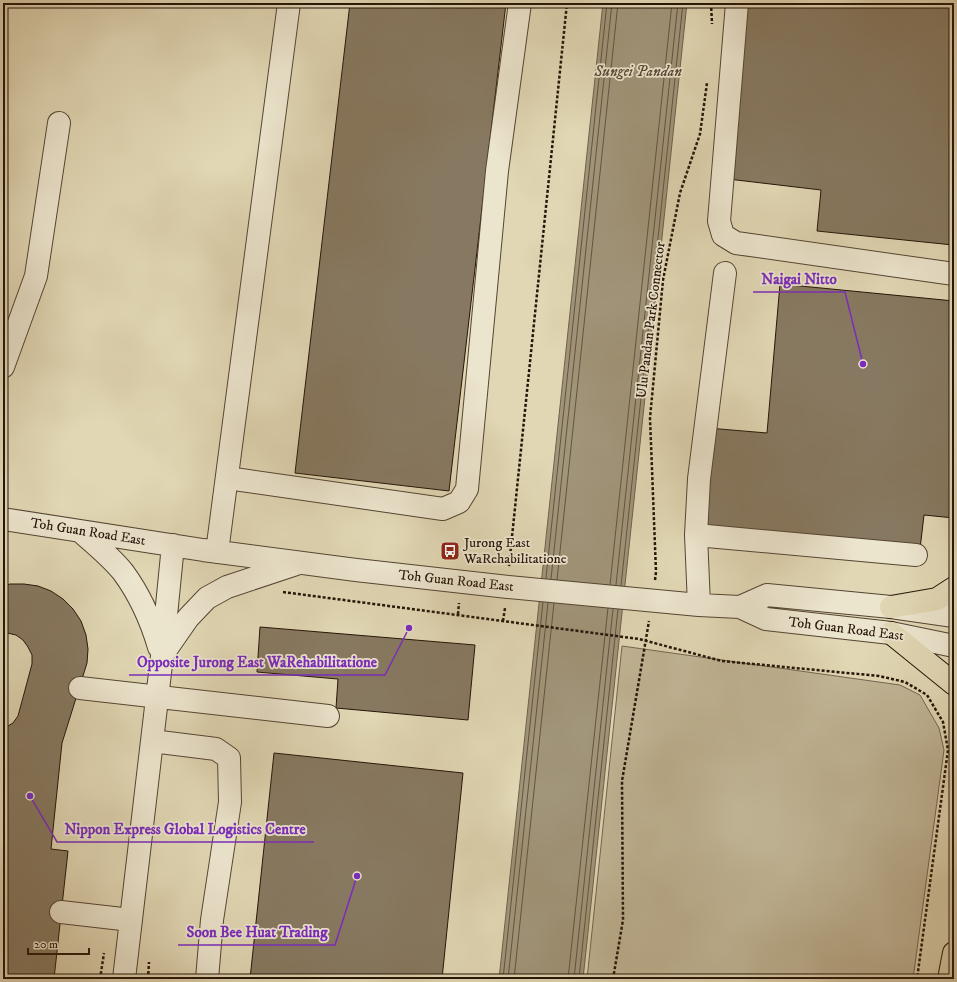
<svg xmlns="http://www.w3.org/2000/svg" width="957" height="982" viewBox="0 0 957 982" font-family="'IM FELL DW Pica',serif">
	<style>
		.green { fill: #c1b697; stroke: #736550 }
		.water { fill: #a1957a; stroke: #6f614c }
		.lines { fill: none; stroke-linecap: round; stroke-linejoin: round }
		.shore { stroke: #635441; stroke-width: 1 }
		.building { fill: #877961; stroke: #251408 }
		.minor-casing { stroke: #544533; stroke-width: 24 }
		.major-casing { stroke: #251408; stroke-width: 24 }
		.path { stroke: #251408; stroke-width: 2.5; stroke-dasharray: 3 2; stroke-linecap: butt }
		.minor { stroke: #ece5ce; stroke-width: 22 }
		.major { stroke: #e1d7b4; stroke-width: 22 }
		.labels { text-anchor: middle; dominant-baseline: central; stroke-width: 3.5; stroke-linejoin: round; paint-order: stroke }
		.street-label { font-size: 14px; fill: #251408; stroke: #ece5ce }
		.poi-label { font-size: 14px; fill: #251408; stroke: #ece5ce; text-anchor: start }
		.water-label { font-size: 15px; font-style: italic; fill: #574836; stroke: #ece5ce }
		.leader { fill: none; stroke: #7b2cbf; stroke-width: 1.5 }
		.callout-dot { fill: #7b2cbf; stroke: #ece5ce; stroke-width: 1.5 }
		.callout-label { font-size: 15px; text-anchor: middle; font-weight: bold; fill: #7b2cbf; stroke: #ece5ce; stroke-width: 3.5; stroke-linejoin: round; paint-order: stroke }
	</style>
	<rect width="100%" height="100%" fill="#e1d7b4"/>
	<filter id="stains"><feTurbulence type="fractalNoise" baseFrequency=".005" numOctaves="4"/><feColorMatrix values="0 0 0 0 .2 0 0 0 0 .09 0 0 0 0 .02 0 0 0 .5 -.17"/></filter>
	<radialGradient id="worn" r=".72"><stop offset=".6" stop-color="#630" stop-opacity="0"/><stop offset="1" stop-color="#630" stop-opacity=".3"/></radialGradient>
	<path class="green" d="M622,646l278,39 20,10 19,33 5,22 -31,229h-326z"/>
	<path class="water" d="M603,3h84l-104,976h-84z"/>
	<g class="lines">
		<path class="shore" d="M546,578l61,-575
			M551,579l61,-576
			M557,580l61,-577
			M610,585l62,-582
			M616,585l62,-582
			M621,586l62,-583
			M503,979l40,-377
			M508,979l40,-376
			M514,979l40,-376
			M568,979l40,-371
			M574,979l39,-370
			M579,979l39,-370"/>
	</g>
	<path class="building" d="M350,3h156l-57,488 -154,-18z
		M745,3h209v228l-1,14 -136,-14 4,-41 -93,-11z
		M3,126l3,1 -3,20z
		M780,284l174,17v217l-30,-3 -4,34 -222,-21 10,-100 59,5z
		M10,584h14l14,2 13,5 12,8 10,10 8,12 5,14 2,14 -1,14 -25,80 -11,106 17,2 -14,128h-51v-250l10,-6 5,-7 14,-52v-9l-4,-8 -5,-7 -7,-5 -13,-3v-46z
		M260,627l215,18 -7,75 -132,-12 2,-29 -81,-7z
		M274,753l189,20 -21,206h-192z"/>
	<g class="lines">
		<g class="minor-casing">
			<path id="minor" d="M737,3l-18,218 4,14 13,8 218,31
				M3,367l33,-91 23,-153
				M227,478l216,31 16,-7 8,-13 30,-318 23,-168
				M3,519l200,31 153,20 152,17 191,18 41,2 26,12 125,14 63,13
				M80,531c15,13 31,26 43,41 17,23 28,48 36,75
				M696,535l220,20
				M217,552l72,-549
				M699,605l-3,-70 3,-56 26,-206
				M740,607l27,-12 124,12 63,9
				M163,654l25,-36 19,-20 20,-11 69,-23
				M80,688l248,28
				M152,741l64,8 13,9 1,44 -18,118 -5,59
				M61,912l70,8
				M124,979l38,-323 11,-111"/>
		</g>
		<g class="major-casing">
			<path id="major" d="M891,607l46,-8 17,-11
				M891,633l63,51
				M949,979l5,-26"/>
		</g>
		<path class="path" d="M711,3l1,21
			M952,561l2,-3
			M509,566l58,-563
			M655,580l1,-8 -6,-154 13,-138 17,-87 20,-59 7,-51
			M283,592l356,47 83,22 157,15 26,6 22,13 16,27 5,28 -31,229
			M458,614l1,-11
			M503,621l2,-13
			M100,979l4,-26
			M148,979l1,-17
			M613,979l10,-59 -1,-139 27,-160"/>
		<use href="#minor" class="minor"/>
		<use href="#major" class="major"/>
	</g>
	<defs>
		<g id="bus-square" transform="scale(1)"><rect x="-9" y="-9" width="18" height="18" rx="4" fill="#8f2418" stroke="#ece5ce"/><path d="M-5-6H5V4H4V6H2V4H-2V6H-4V4H-5ZM-3.5-4V0h7V-4ZM-3.5 1.2v1.5H-2V1.2ZM2 1.2v1.5H3.5V1.2Z" fill="#fff"/></g>
	</defs>
	<g fill-rule="evenodd">
		<use href="#bus-square" x="450" y="551"/>
	</g>
	<g class="labels">
		<g class="street-label">
			<text transform="translate(651 320) rotate(-83)">Ulu Pandan Park Connector</text>
			<text transform="translate(88 532) rotate(9)">Toh Guan Road East</text>
			<text transform="translate(456 581) rotate(6)">Toh Guan Road East</text>
			<text transform="translate(846 629) rotate(7)">Toh Guan Road East</text>
		</g>
		<g class="poi-label">
			<text x="464" y="543">Jurong East<tspan x="464" dy="16">WaRehabilitatione</tspan></text>
		</g>
		<g class="water-label">
			<text x="638" y="71">Sungei Pandan</text>
		</g>
	</g>
	<path class="leader" d="M863 364L845 292H753M409 628L385 675H129M30 796L57 842H314M357 876L335 945H178"/>
	<g class="callout-dot">
		<circle cx="863" cy="364" r="4"/>
		<circle cx="409" cy="628" r="4"/>
		<circle cx="30" cy="796" r="4"/>
		<circle cx="357" cy="876" r="4"/>
	</g>
	<g class="callout-label">
		<text x="799" y="284">Naigai Nitto</text>
		<text x="257" y="667">Opposite Jurong East WaRehabilitatione</text>
		<text x="185" y="834">Nippon Express Global Logistics Centre</text>
		<text x="257" y="937">Soon Bee Huat Trading</text>
	</g>
	<rect width="957" height="982" fill="none" stroke="#e1d7b4" stroke-width="16"/>
	<rect x="4" y="4" width="949" height="974" fill="none" stroke="#251408" stroke-width="2"/>
	<rect x="8" y="8" width="941" height="966" fill="none" stroke="#251408"/>
	<path d="M28 948v6h61v-6" fill="none" stroke="#251408" stroke-width="2"/>
	<text x="34" y="948" font-size="12" fill="#251408" stroke="#ece5ce" stroke-width="3" paint-order="stroke">20 m</text>
	<rect width="100%" height="100%" filter="url(#stains)"/>
	<rect width="100%" height="100%" fill="url(#worn)"/>
</svg>
